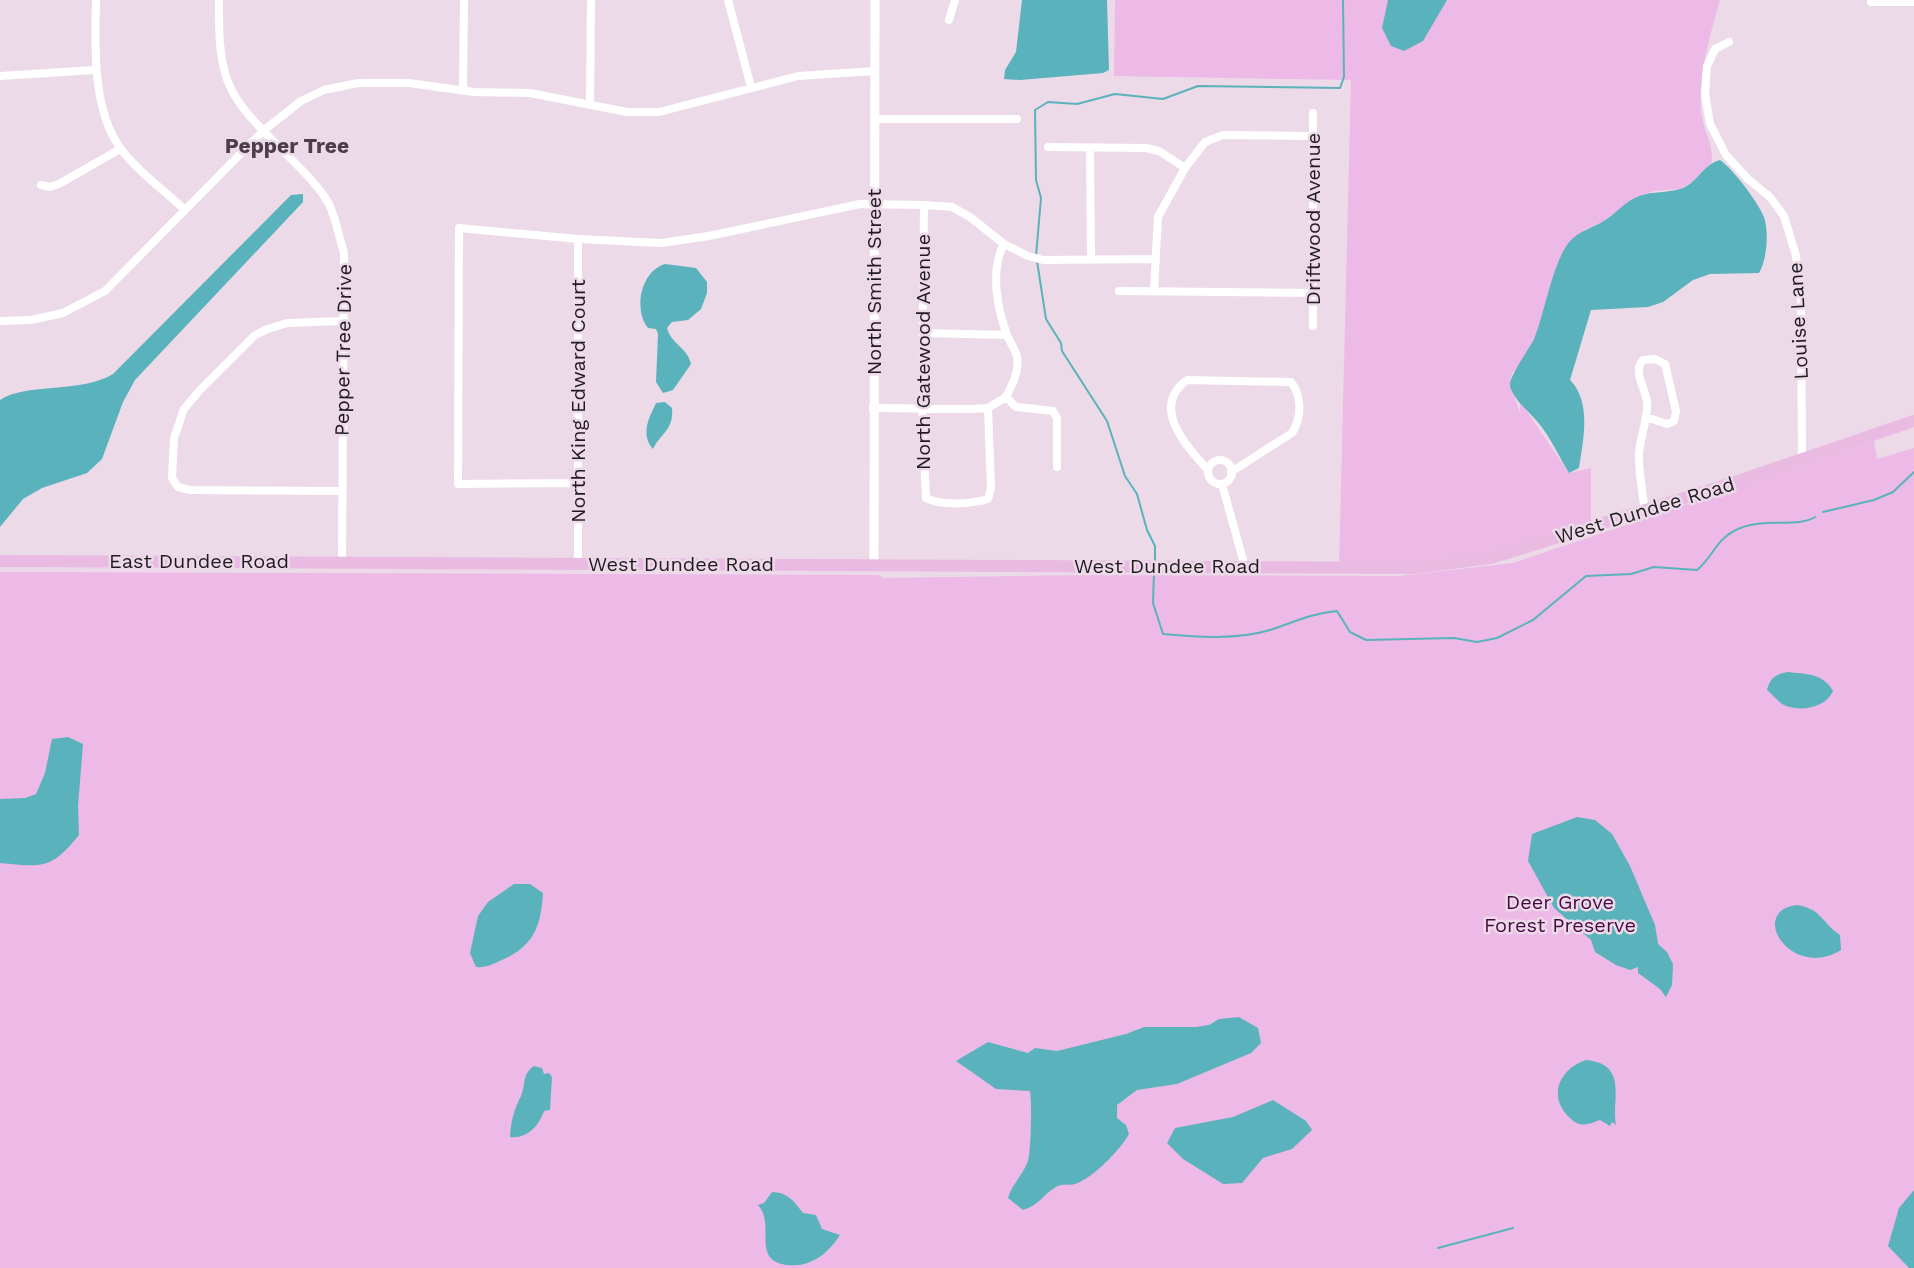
<svg xmlns="http://www.w3.org/2000/svg" width="1914" height="1268" viewBox="0 0 1914 1268" font-family="'Work Sans',sans-serif">
	<style>
		.green { fill: #edbae7 }
		.water { fill: #5ab2bc }
		.lines { fill: none; stroke-linecap: round; stroke-linejoin: round }
		.stream { stroke: #5ab2bc; stroke-width: 2 }
		.minor { stroke: #fff; stroke-width: 8 }
		.tertiary { stroke: #fff; stroke-width: 9 }
		.primary { stroke: #e9bbe3; stroke-width: 12 }
		.labels { text-anchor: middle; dominant-baseline: central; stroke-width: 5; stroke-linejoin: round; paint-order: stroke }
		.street-label { font-size: 20px; fill: #211a20; stroke: #ecdae9 }
		.park-label { font-size: 20px; fill: #460742; stroke: #ecdae9 }
		.neighbourhood-label { font-size: 21px; font-weight: bold; fill: #4b3d49; stroke: #ecdae9 }
	</style>
	<rect width="100%" height="100%" fill="#ecdae9"/>
	<path class="green" d="M1115,0h605c-10,36 -22,73 -19,112 2,17 12,31 11,50l-20,20 -12,7 -26,2 -18,6 -34,25 -17,7 -25,30 -22,71 -15,32 -11,11 -2,11 10,29v-12l49,72 22,-5v59l-144,37 -108,4 12,-488 -237,-4z
		M1874,441l3,18 37,-11v820h-1914v-696l878,3 6,3 196,-3 319,1 114,-13z"/>
	<path class="water" d="M1022,0h85l2,70 -6,3 -83,7 -16,-1 1,-9 11,-18z
		M1388,0h59l-24,41 -19,10 -13,-5 -9,-18z
		M1720,160c13,9 38,42 44,57 5,15 3,43 -5,56l-49,1 -17,6 -30,22 -15,5 -57,3 -21,70c22,22 13,61 9,88l-10,5c-9,-15 -17,-32 -28,-47 -9,-12 -27,-25 -31,-40 -2,-8 19,-37 24,-47 11,-26 19,-80 37,-99 9,-9 20,-12 31,-18 13,-7 23,-21 37,-26 14,-5 28,-3 41,-7 17,-5 23,-25 40,-29z
		M303,194v8l-168,178 -12,22 -21,57 -15,14 -45,15 -19,11 -23,28v-127c27,-18 80,-6 113,-26l178,-179z
		M665,264l31,4 11,14v11l-6,16 -13,11 -16,2 -5,6c4,16 21,20 24,36l-18,26 -10,3 -7,-11 2,-48 -2,-5 -8,-1c-15,-19 -7,-57 17,-64z
		M665,402l7,6c2,22 -11,25 -19,41 -13,-15 -4,-31 3,-46z
		M1787,672c19,2 36,1 46,19 -7,16 -30,21 -47,15 -7,-3 -13,-11 -19,-16 3,-12 8,-15 20,-18z
		M68,737l15,7 -5,62 1,29c-28,35 -37,32 -79,28v-64l25,-1 11,-4 9,-21 7,-34z
		M1577,817l18,3 17,14 18,32 25,59 3,19 9,8 6,12 -1,21 -6,12 -6,-8 -22,-16v-6l-8,3 -14,-5 -21,-13 -4,-12 -37,-32 -26,-47 4,-27z
		M514,884h16l13,9c-2,33 -9,53 -41,67 -9,4 -16,8 -26,7l-6,-14 8,-37 10,-14z
		M1797,905c25,4 24,17 43,30l1,15c-50,31 -94,-39 -44,-45z
		M1239,1017l19,11 3,15 -10,10 -74,31 -40,6 -20,15v13l9,7 3,9c-8,15 -37,45 -54,50 -7,2 -13,-1 -19,3 -15,9 -15,17 -33,23l-15,-12c4,-14 15,-23 20,-37 3,-10 4,-58 2,-70l-34,-2 -40,-28 32,-19 40,11 7,-5 22,3 69,-17 18,-7h52l13,-2 10,-6z
		M1586,1060c43,4 25,40 30,65l-4,-3 -2,4 -10,-6c-4,1 -9,4 -13,4 -7,2 -13,-2 -17,-6 -23,-21 -11,-49 16,-58z
		M534,1066l8,2 2,6 5,-1 3,4 -2,33 -6,1c-5,15 -17,28 -34,26 1,-17 4,-27 11,-41 5,-12 1,-22 13,-30z
		M1273,1100l33,21 6,9 -20,19 -29,9 -21,25 -19,1 -40,-25 -16,-16 8,-15 58,-11z
		M1914,1190v78h-5l-21,-22 11,-38z
		M772,1192c15,0 22,9 31,21l13,2 6,14 18,6c-10,15 -21,26 -40,30 -55,3 -22,-38 -42,-60l6,-2z"/>
	<g class="lines">
		<path class="stream" d="M1036,256l5,-58 -5,-18 -1,-70 13,-8 29,2 38,-10 48,5 35,-13 142,2 4,-11 -1,-77
			M1037,261l9,58 15,24 1,8 45,70 18,55 12,18 10,36 8,16v17
			M1823,512l51,-12 19,-8 21,-20
			M1154,572l-1,31 10,31c34,3 74,6 107,-4 22,-7 42,-17 67,-19l13,21 16,8 88,-2 23,4 20,-4 36,-18 53,-44 45,-2 23,-7 43,3c15,-12 19,-30 37,-39 27,-15 62,-2 81,-14
			M1438,1248l75,-20"/>
		<path class="minor" d="M96,0c-1,46 -4,110 25,149 14,20 45,43 64,61
			M219,0c-1,86 9,96 68,155 15,15 32,31 42,49 7,15 10,33 15,49l-2,308
			M728,0l23,87
			M1871,2h43
			M949,20l6,-20
			M1729,42l-14,7 -8,17 -2,28 5,30 16,31 22,24 22,18 14,19 12,40 5,46 1,157
			M0,76l95,-6
			M463,90l1,-90
			M590,104l1,-104
			M1313,113v213
			M874,119h143
			M1048,147l98,1 13,3 26,17
			M1090,149l1,110
			M41,185l9,2 9,-3 61,-35
			M924,205l-2,202 4,91c15,8 45,6 62,1l3,-11 -3,-80
			M1004,244c-14,26 -7,64 3,91 3,7 8,14 10,22 3,13 -5,28 -11,40
			M1119,291l194,2
			M1154,291l4,-74 27,-49 20,-26 18,-7 90,1
			M0,321l31,-1 32,-7 42,-22 158,-160 38,-30 23,-11 34,-7h51l65,9 56,1 97,19h32l139,-36 77,-5
			M342,321l-55,2 -22,7 -11,6 -54,54 -16,19 -10,29 -2,40 6,9 12,3 152,1
			M924,333l83,2
			M1006,397l10,10 37,4 4,7v49
			M873,408l98,1 17,-1 18,-11
			M1208 472a12 12 0 1 1 24 0a12 12 0 1 1-24 0Z
			M1208,470c-22,-24 -58,-63 -21,-90l104,2c11,14 11,36 1,51l-61,39
			M578,483l-120,1 1,-256 119,11 83,4 48,-7 151,-32 64,1 28,2 18,10 34,27 24,12 15,4 112,-1
			M1222,484l23,83
			M1645,510c-3,-18 -6,-37 -6,-56 1,-17 9,-34 8,-51 -1,-15 -15,-31 -4,-43l12,-1 10,5 11,47 -2,10 -7,3 -21,-7
			M578,564v-325"/>
		<path class="tertiary" d="M874,565l1,-565"/>
		<path class="primary" d="M0,561l1414,7 77,-10 235,-73 188,-64"/>
	</g>
	<g class="labels">
		<g class="street-label">
			<text transform="translate(1313 219) rotate(-90)">Driftwood Avenue</text>
			<text transform="translate(874 282) rotate(-90)">North Smith Street</text>
			<text transform="translate(1798 321) rotate(-93)">Louise Lane</text>
			<text transform="translate(343 350) rotate(-89)">Pepper Tree Drive</text>
			<text transform="translate(923 352) rotate(-90)">North Gatewood Avenue</text>
			<text transform="translate(578 401) rotate(-90)">North King Edward Court</text>
			<text transform="translate(1645 510) rotate(-17)">West Dundee Road</text>
			<text x="199" y="561">East Dundee Road</text>
			<text x="681" y="564">West Dundee Road</text>
			<text x="1167" y="566">West Dundee Road</text>
		</g>
		<g class="park-label">
			<text x="1560" y="902">Deer Grove<tspan x="1560" dy="23">Forest Preserve</tspan></text>
		</g>
		<g class="neighbourhood-label">
			<text x="287" y="145">Pepper Tree</text>
		</g>
	</g>
</svg>
